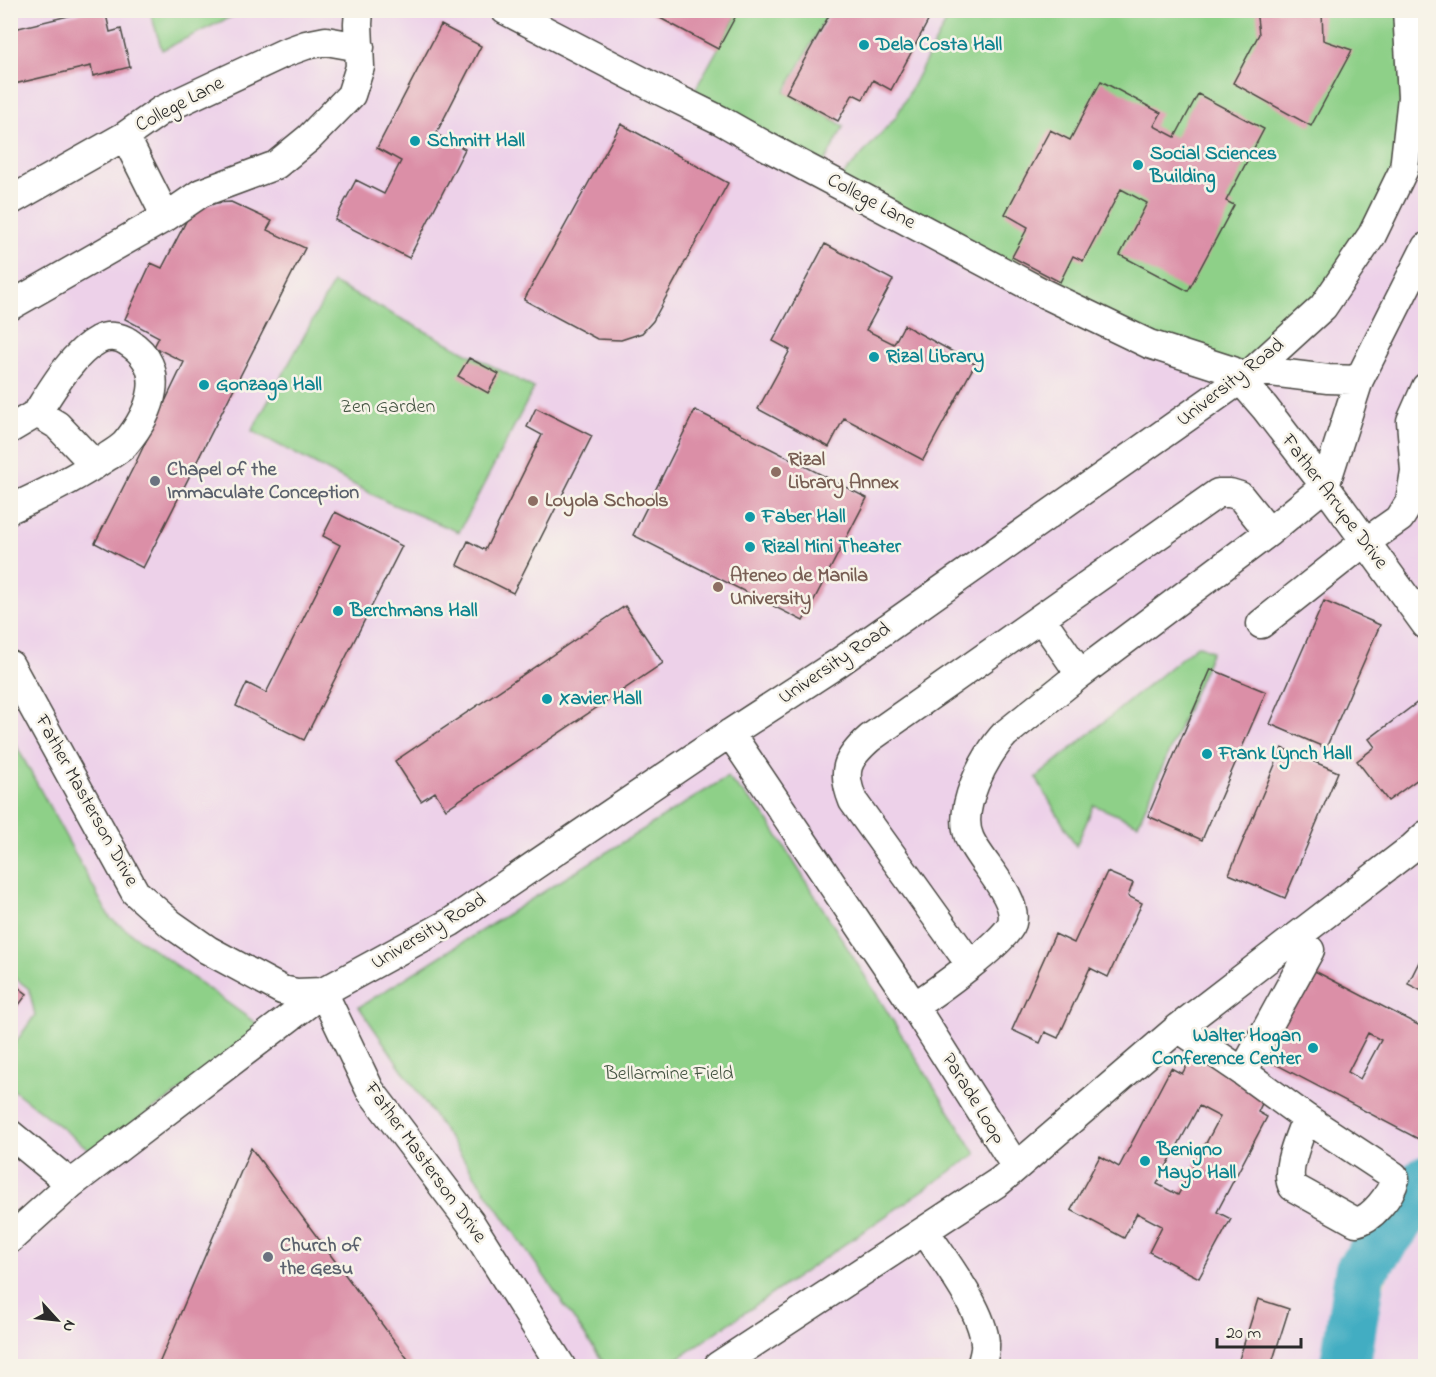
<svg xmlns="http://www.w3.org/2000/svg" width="1436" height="1377" viewBox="0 0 1436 1377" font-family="'Indie Flower',sans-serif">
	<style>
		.built { fill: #edd1e9 }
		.green { fill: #8ed088; stroke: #5c7e5a; stroke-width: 1.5 }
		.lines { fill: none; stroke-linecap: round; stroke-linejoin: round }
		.river { stroke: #42adc2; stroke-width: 51 }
		.building { fill: #db8fa7; fill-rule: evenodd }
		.minor-casing { stroke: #484641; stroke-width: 31 }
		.minor { stroke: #fff; stroke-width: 28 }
		.culture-dot { fill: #0f9aa8; stroke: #f7f3e8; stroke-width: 2 }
		.education-dot { fill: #8d6e63; stroke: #f7f3e8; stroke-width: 2 }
		.worship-dot { fill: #6b7280; stroke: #f7f3e8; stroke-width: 2 }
		.labels { text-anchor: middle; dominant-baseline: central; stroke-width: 5; stroke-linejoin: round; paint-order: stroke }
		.culture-label { font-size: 20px; font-weight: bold; fill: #0d838f; stroke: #f7f3e8; text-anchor: start }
		.street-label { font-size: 20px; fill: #2b2b2b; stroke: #f7f3e8 }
		.park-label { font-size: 20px; fill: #445442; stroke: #f7f3e8 }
		.education-label { font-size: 20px; font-weight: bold; fill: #785e54; stroke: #f7f3e8; text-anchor: start }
		.worship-label { font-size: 20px; font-weight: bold; fill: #5b616d; stroke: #f7f3e8; text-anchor: start }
	</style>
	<rect width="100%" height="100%" fill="#f7f3e8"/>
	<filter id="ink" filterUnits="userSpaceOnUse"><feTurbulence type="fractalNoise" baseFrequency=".0167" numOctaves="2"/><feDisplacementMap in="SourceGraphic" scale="12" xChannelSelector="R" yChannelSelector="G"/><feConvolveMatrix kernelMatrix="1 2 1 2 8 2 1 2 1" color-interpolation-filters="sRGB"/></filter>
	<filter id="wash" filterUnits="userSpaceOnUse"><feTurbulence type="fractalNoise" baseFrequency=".008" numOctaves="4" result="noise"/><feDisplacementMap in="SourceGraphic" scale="24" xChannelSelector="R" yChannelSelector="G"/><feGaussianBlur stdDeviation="1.35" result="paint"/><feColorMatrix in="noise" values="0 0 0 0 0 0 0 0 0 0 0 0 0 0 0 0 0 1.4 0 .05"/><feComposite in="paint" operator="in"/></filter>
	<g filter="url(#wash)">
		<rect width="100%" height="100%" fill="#eddfbe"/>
		<path class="built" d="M10,11h1415v1152l-19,38 -60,68 -9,97h-1326z
			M1425,1201v165h-61l1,-17 20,-66z"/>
		<path class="green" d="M150,11v-1l93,1 -81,39z
			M739,11h90l-44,81 59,34 -24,44 -130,-71z
			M952,11h449l6,90 -25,124 -127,166 -417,-210 58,-64z
			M333,283l201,105 -75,144 -72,-30 -135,-71z
			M1197,645l15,6 -74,173 -44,-19 -18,41 -40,-68z
			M10,734l100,184 158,114 -177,119 -80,-63v-39l24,-34 -6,-26 -18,-14z
			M727,777l37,37 212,340 -309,212h-61l-247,-359z"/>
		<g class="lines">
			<path class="river" d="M1345,1366l15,-95 49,-63 17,-27"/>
		</g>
		<g id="blocks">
			<path class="building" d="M93,10h12l5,22 11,-3 9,38 -37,9 -2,-10 -81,19v-55z
				M645,10h94l-21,39z
				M832,10h102l-43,80 -18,-10 -10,19 -10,-5 -15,27 -52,-28z
				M1256,10h66l1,30 29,10 -41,76 -78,-43 26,-49z
				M441,25l40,21 -45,88 29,15 -56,109 -74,-38 21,-40 28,14 17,-33 -24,-13z
				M1101,81l60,32 -7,13 21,11 23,-43 66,35 -38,72 8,4 -46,86 -68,-36 27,-52 -26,-14 -38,72 -10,-5 -13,26 -48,-25 16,-30 -23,-13 45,-84 20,10z
				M621,124l107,59 -75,138 -11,12 -21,7 -24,-1 -73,-39z
				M231,202l41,19 -5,9 38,18 -162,320 -48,-25 41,-81 48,-100 -30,-15 5,-10 -34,-18 26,-56 11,5 31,-60 22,-5z
				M825,244l68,36 -27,50 28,14 10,-19 71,39 -52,96 -79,-42 -15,29 -71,-38 32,-59 -17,-9z
				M469,358l30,16 -11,19 -30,-17z
				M536,408l56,28 -79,157 -56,-28 11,-24 17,9 57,-115 -15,-8z
				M695,410l172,88 -64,123 -170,-86z
				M335,512l67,34 -98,194 -68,-34 11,-23 19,10 74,-148 -17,-9z
				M1324,601l56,24 -54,123 -56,-24z
				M625,606l38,57 -217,146 -11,-17 -14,9 -26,-40z
				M1211,669l55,23 -64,148 -54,-24z
				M1426,696v77l-38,28 -31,-40 18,-14 -6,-8z
				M1282,748l56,24 -53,126 -56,-24z
				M1107,872l26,11 -5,13 14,7 -34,74 -18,-9 -32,70 -13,-6 -5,11 -28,-13 43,-96 19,9z
				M1426,948v45l-18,-9z
				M1309,968l117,61v114l-164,-86zM1368,1033l13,7 -21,39 -12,-7z
				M10,981l17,13 -17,23z
				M1193,1054l74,39 -9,19 9,5 -50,95 14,7 -32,59 -50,-26 13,-26 -25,-13 -13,25 -53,-28 29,-54 19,11 52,-99 11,6zM1199,1106l21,11 -42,78 -21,-11z
				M251,1148l162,218h-255z
				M1258,1299l31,10 -18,57h-34z"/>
		</g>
	</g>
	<g filter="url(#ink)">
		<use href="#blocks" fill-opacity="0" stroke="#484641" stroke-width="1.5"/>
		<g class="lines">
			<g class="minor-casing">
				<path id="minor" d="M505,10l156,81 59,29 46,26 277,147 106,51 84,27 32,37 60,78 101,139
					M125,136l41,81
					M10,201l115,-65 37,-26 122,-57 22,-8 20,-4 34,6
					M10,306l156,-89 35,-24 75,-28 33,-27 42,-43 9,-28 -2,-43 1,-14
					M1254,370l74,9 31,1
					M1426,387l-15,34 4,50 11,5
					M10,429l27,-16
					M10,509c34,-15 66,-31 97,-52 6,-4 13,-8 18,-13 26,-31 45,-76 3,-102 -8,-6 -21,-7 -30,-2 -25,13 -46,49 -61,73l20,12 38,40
					M1041,618l39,56
					M1261,624l92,-73 47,-33 10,-16 5,-31
					M10,665l125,227 36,32 37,26 74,40 14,3 27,-1
					M730,733l184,273 102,161
					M970,964l-117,-163c-12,-30 -7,-42 17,-63l348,-245h12l10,3 29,36
					M323,992l47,98 100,132 91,144
					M914,1006c19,-12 92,-64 98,-83 7,-25 -32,-61 -42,-84 -14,-29 15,-84 35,-105l75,-60 189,-142 56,-46 34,-106 67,-133
					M1178,1028l65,44 63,46 88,58 1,3c-4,16 -23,40 -39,43l-63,-35c-10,-16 7,-51 13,-69
					M1243,1072l67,-122
					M10,1134l61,50
					M925,1231c18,28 58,79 60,112 1,7 -2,16 -4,23
					M10,1239l61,-55 252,-192 128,-70 264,-179 123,-80 416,-293 69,-63 49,-72 32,-66 8,-72 -5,-87
					M718,1366l282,-185 178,-153 235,-181 13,-12"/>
			</g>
			<use href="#minor" class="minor"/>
		</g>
	</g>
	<g class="culture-dot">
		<circle cx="864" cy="45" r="6"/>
		<circle cx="415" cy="141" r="6"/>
		<circle cx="1138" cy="165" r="6"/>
		<circle cx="874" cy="357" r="6"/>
		<circle cx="204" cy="385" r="6"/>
		<circle cx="750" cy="517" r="6"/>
		<circle cx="750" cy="547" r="6"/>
		<circle cx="338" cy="611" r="6"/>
		<circle cx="547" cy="699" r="6"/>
		<circle cx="1207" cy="754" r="6"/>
		<circle cx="1313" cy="1048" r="6"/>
		<circle cx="1145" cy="1161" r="6"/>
	</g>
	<g class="education-dot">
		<circle cx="776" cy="472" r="6"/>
		<circle cx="533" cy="501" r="6"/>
		<circle cx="718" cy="587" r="6"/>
	</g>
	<g class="worship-dot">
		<circle cx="155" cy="481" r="6"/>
		<circle cx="268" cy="1257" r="6"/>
	</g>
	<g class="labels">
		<g class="culture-label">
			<text x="876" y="45">Dela Costa Hall</text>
			<text x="427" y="141">Schmitt Hall</text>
			<text x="1150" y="154">Social Sciences<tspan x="1150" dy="23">Building</tspan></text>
			<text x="886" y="357">Rizal Library</text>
			<text x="216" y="385">Gonzaga Hall</text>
			<text x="762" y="517">Faber Hall</text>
			<text x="762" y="547">Rizal Mini Theater</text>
			<text x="350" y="611">Berchmans Hall</text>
			<text x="559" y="699">Xavier Hall</text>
			<text x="1219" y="754">Frank Lynch Hall</text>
			<text x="1301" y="1036" text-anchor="end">Walter Hogan<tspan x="1301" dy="23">Conference Center</tspan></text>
			<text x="1157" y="1150">Benigno<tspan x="1157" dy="23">Mayo Hall</tspan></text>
		</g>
		<g class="street-label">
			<text transform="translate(180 105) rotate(-28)">College Lane</text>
			<text transform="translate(871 202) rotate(28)">College Lane</text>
			<text transform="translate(1231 383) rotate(-38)">University Road</text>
			<text transform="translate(1334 502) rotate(53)">Father Arrupe Drive</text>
			<text transform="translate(835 664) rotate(-34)">University Road</text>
			<text transform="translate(86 801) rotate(61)">Father Masterson Drive</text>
			<text transform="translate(429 932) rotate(-31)">University Road</text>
			<text transform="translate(973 1099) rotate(58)">Parade Loop</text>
			<text transform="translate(425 1163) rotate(54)">Father Masterson Drive</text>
		</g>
		<g class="park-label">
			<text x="388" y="407">Zen Garden</text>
			<text x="669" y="1074">Bellarmine Field</text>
		</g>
		<g class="education-label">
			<text x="788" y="460">Rizal<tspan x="788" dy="23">Library Annex</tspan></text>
			<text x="545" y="501">Loyola Schools</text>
			<text x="730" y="576">Ateneo de Manila<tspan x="730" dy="23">University</tspan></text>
		</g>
		<g class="worship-label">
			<text x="167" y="470">Chapel of the<tspan x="167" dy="23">Immaculate Conception</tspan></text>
			<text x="280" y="1246">Church of<tspan x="280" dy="23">the Gesu</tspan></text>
		</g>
	</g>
	<rect width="1436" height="1377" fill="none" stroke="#f7f3e8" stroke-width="36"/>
	<g transform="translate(57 1320) rotate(117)" stroke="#f7f3e8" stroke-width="4.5" paint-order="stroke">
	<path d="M0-4.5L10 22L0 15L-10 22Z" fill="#2b2b2b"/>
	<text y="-9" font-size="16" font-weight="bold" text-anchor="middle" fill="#2b2b2b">N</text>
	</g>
	<path d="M1217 1338v9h84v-9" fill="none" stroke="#2b2b2b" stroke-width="3"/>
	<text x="1226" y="1338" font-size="18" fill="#2b2b2b" stroke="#f7f3e8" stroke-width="4.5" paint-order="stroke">20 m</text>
</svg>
